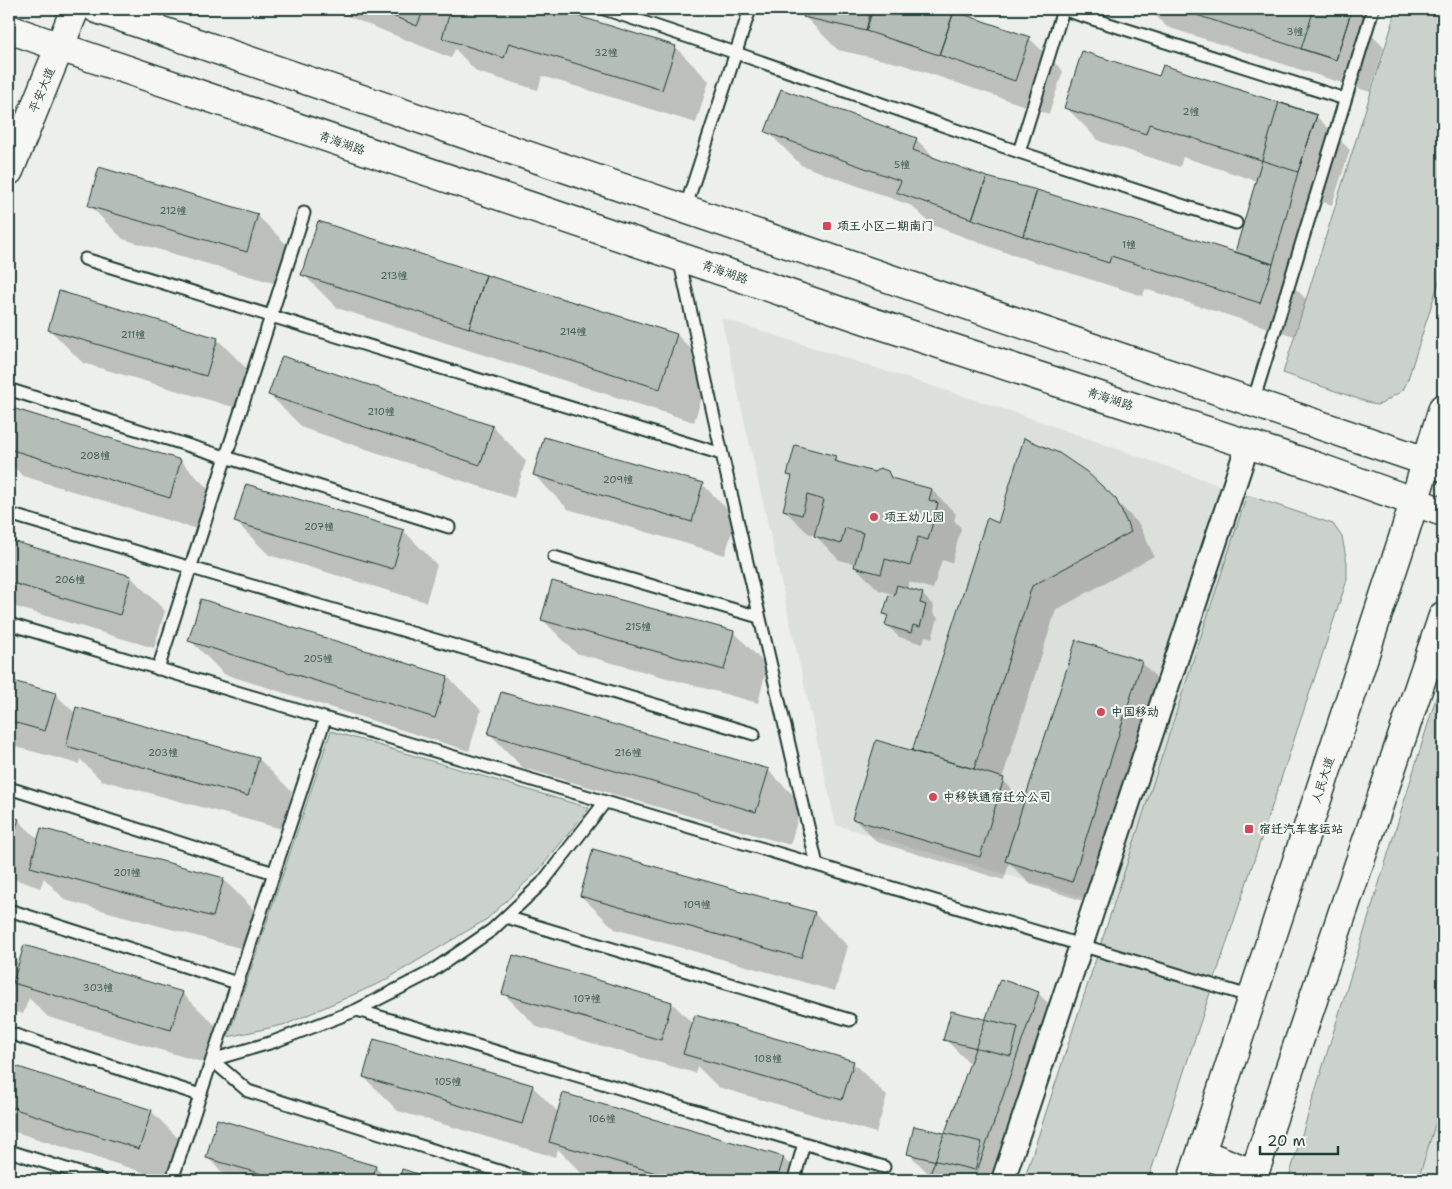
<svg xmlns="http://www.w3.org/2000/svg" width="1452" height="1189" viewBox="0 0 1452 1189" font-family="'Shantell Sans','LXGW WenKai TC',sans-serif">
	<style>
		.built { fill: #dce0db }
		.green { fill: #cbd2cc; stroke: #758880 }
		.shadow { fill: #0003 }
		.building { fill: #b4bdb8; stroke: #1f3d34 }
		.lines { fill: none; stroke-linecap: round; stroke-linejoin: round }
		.lane-casing { stroke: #1f3d34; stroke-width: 15 }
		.street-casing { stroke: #1f3d34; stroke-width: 26 }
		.secondary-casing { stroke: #1f3d34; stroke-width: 31 }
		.lane { stroke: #f6f6f2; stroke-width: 11 }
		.street { stroke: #f6f6f2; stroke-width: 22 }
		.secondary { stroke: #f6f6f2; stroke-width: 28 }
		.poi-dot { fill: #d1495b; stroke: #f6f6f2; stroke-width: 2 }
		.labels { text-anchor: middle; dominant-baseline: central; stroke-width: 4; stroke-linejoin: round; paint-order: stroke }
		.number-label { font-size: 10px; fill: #445d55 }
		.street-label { font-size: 12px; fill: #1f3d34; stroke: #f6f6f2 }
		.poi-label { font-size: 12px; font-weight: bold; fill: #1f3d34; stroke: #f6f6f2; text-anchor: start }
	</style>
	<rect width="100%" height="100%" fill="#edefea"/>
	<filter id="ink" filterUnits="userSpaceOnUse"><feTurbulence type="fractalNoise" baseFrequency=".02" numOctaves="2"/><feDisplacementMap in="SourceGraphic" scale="10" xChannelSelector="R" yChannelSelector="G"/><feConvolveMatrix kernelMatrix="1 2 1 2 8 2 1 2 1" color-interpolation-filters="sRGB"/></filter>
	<g filter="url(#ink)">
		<path class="built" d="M721,318l295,95 231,82 -134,411 -277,-81z
			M1443,1099v81h-25z"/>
		<path class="green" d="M1397,9h46v260l-36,113 -4,8 -22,14 -5,1 -93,-32z
			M1247,495l86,29 9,13 5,26v17l-199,600h-124z
			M1443,675v424l-25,81h-130z
			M331,731l258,77 -50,62 -52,49 -105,63 -95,42 -59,13z"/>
		<path class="shadow" d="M330,9h177l13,4 1,-4h30l124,38 34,34 -13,42 -154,-47 -4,14 -61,-18 -22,-23 -4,9z
			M807,9h150l7,7 65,22 34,33 -14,43 -148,-50 -63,-14 -33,-33z
			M1149,9h227l-8,22 16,16 -14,45 -203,-65z
			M1160,78l156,38 34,34 -18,55 -18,-6 -24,84 16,16 -12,37 -149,-47 -2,7 -136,-43 -75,-28 -20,-19 -111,-41 -34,-34 149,8 22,22 49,18 253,76 -3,-3 20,-71 -74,-24 -3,10 -81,-26 -33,-34z
			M89,205l168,10 34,34 -11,36 -157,-46z
			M319,223l358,112 34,34 -17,53 -357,-114 -34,-34z
			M49,329l168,10 34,34 -11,36 -157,-46z
			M270,395l223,32 33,34 -12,37 -211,-70z
			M9,408l172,53 33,34 -11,36 -180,-55 -14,-14z
			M835,457l7,8 32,8 13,-1 8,8 37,10 24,24 -2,6 7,8 -9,35 -10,-3 -9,29 -24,-7 -2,8 15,4 12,12 -1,7 5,5 -6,20 -7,-2 -2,8 -24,-7 -12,-12 2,-7 -4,-5 11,-18 -17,-5 -24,-23 1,-3 -17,-4 -23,-24 -8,-3 -24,-23 9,-31 -5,-5z
			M534,475l168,9 34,34 -11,37 -157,-46z
			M246,485l158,46 33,34 -11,37 -157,-47 -33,-33z
			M1115,500l24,24 15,32 -98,54 -54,169 23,23 116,-140 24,24 -69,219 -66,-21 -21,-21 -5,17 -127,-38 -24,-24 60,-66 86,-227z
			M9,542l122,35 34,34 -11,37 -145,-43z
			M553,583l181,49 33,34 -9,37 -182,-50 -33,-33z
			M190,640l258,37 33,33 -12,41 -245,-77z
			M9,681l46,13 21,20 183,45 33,33 -10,37 -181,-49 -21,-21 -1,5 -70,-19z
			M490,734l278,36 34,34 -12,41 -267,-77z
			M9,817l9,3 21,20 184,39 34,34 -10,37 -182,-50 -21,-22 -4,10 -31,-11z
			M581,896l233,17 34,33 -13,45 -220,-62z
			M9,953l11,11 162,29 34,33 -11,37 -157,-46 -19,-19 -6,16 -14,-4z
			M1038,993l24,24 -48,163h-85l2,-4 -22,-22 37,-19 25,-70 -26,-26 42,-18z
			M504,994l168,9 21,21 160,39 34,33 -11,37 -158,-46 -21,-21 -2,7 -158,-46z
			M9,1066l142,45 34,34 -17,35 -159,-50z
			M364,1077l168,9 27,27 224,45 22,22h-204l-17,-4 -26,-27 -3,8 -157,-46z
			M208,1158l167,9 14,13h-159z"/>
		<path class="building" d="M376,9h48l-7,17z
			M451,9h61l7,2 1,-2h35l121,37 -14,44 -153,-47 -5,15 -62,-20z
			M805,9h66l-5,22 -63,-14z
			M873,9h82l-16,46 -73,-24z
			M1178,9h163l10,3 -15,48z
			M1314,9h38l-16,51 -35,-11z
			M954,11l76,26 -15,44 -76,-26z
			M1082,51l77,25 4,-11 154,50 -19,57 -149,-48 -3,10 -82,-26z
			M781,89l136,49 -4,12 74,27 -15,42 -76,-27 5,-11 -136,-49z
			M1279,102l38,13 -19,57 -25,92 -38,-12z
			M99,167l159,47 -11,38 -159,-46z
			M987,177l50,13 -14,46 -51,-17z
			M1037,190l236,74 -13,39 -149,-47 -2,7 -86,-27z
			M318,221l168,54 -17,53 -168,-53z
			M486,275l191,59 -17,55 -191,-61z
			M59,291l159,47 -12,38 -158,-46z
			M282,356l211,70 -13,39 -212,-70z
			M9,407l172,53 -11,38 -161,-49z
			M544,437l159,46 -11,39 -159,-47z
			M1024,438l35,15 28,19 29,27 15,33 -99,54 -58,183 -62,-18 75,-233 11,5z
			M795,445l41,11 -2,5 40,11 6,-4 8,3 3,7 41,11 -3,11 9,3 -10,37 -10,-3 -8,29 -25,-7 -4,15 -27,-7 9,-34 -18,-5 -4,16 -27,-8 10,-36 -17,-5 -5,20 -19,-5 9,-34 -5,-1z
			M246,484l158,46 -11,39 -159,-47z
			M9,540l122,36 -11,39 -111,-33z
			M552,581l182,50 -10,39 -183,-50z
			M897,585l26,8 -3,10 6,2 -6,22 -7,-2 -2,8 -26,-8 3,-10 -5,-1 6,-19 5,1z
			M201,599l247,77 -13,42 -247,-77z
			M1076,640l66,21 -70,221 -67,-21z
			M9,680l47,13 -11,38 -36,-10z
			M501,692l268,77 -13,43 -268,-78z
			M76,707l183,51 -11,38 -182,-50z
			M876,740l128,38 -24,79 -128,-38z
			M9,815l10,4 -10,30z
			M41,828l183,50 -11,39 -183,-50z
			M593,849l222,63 -14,46 -221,-62z
			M24,945l159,47 -12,38 -158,-47z
			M513,955l159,47 -11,38 -159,-46z
			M1000,979l39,13 -65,188h-46z
			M951,1011l67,16 -7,29 -68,-16z
			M695,1015l159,46 -12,39 -159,-46z
			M374,1039l159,46 -11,39 -159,-47z
			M9,1064l143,46 -13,39 -130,-42z
			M563,1093l221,64 -7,23h-97l-131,-38z
			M217,1119l159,47 -4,14h-89l-77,-22z
			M914,1126l68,16 -7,28 -68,-16z
			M402,1169l35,11h-38z"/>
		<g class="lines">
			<g class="lane-casing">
				<path id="lane" d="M604,9l132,44 283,99 217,71
					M1071,12l274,87
					M1019,152l44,-142
					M685,209l65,-200
					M679,258l43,196 95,411 435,132
					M85,259l637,195
					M14,391l435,136
					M1253,402l120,-393
					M9,514l745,220
					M554,557l205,60
					M9,624l808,241
					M158,669l146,-456
					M9,788l265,85
					M9,910l228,73
					M506,917l344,103
					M357,1010l527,157
					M9,1033l191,62
					M212,1060l61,-18 84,-32 72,-37 63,-43 50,-47 63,-81
					M212,1060l36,31 279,89
					M9,1151l92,29
					M172,1180l153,-461
					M794,1180l10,-37"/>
			</g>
			<g class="street-casing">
				<path id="street" d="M1003,1180l245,-736"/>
			</g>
			<g class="secondary-casing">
				<path id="secondary" d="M97,9l1346,458
					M9,29l51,18 815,276 434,141 134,48
					M9,171l66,-162
					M1201,1153l53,21
					M1192,1180l211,-642 40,-130
					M1252,1180l191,-564"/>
			</g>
			<use href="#lane" class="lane"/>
			<use href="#street" class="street"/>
			<use href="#secondary" class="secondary"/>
		</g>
	</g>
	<g class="poi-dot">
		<rect x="822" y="221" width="10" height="10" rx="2.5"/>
		<circle cx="874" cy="517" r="5"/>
		<circle cx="1101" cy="712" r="5"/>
		<circle cx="933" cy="797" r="5"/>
		<rect x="1244" y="824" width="10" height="10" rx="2.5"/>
	</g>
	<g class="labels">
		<g class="number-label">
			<text x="1295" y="31">3幢</text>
			<text x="606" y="52">32幢</text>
			<text x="1191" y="111">2幢</text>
			<text x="902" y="164">5幢</text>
			<text x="173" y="210">212幢</text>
			<text x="1129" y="244">1幢</text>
			<text x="394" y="275">213幢</text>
			<text x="573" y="331">214幢</text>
			<text x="133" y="334">211幢</text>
			<text x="381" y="411">210幢</text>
			<text x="95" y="455">208幢</text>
			<text x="618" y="479">209幢</text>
			<text x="319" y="526">207幢</text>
			<text x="70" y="579">206幢</text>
			<text x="638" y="626">215幢</text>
			<text x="318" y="658">205幢</text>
			<text x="163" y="752">203幢</text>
			<text x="628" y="752">216幢</text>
			<text x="127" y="872">201幢</text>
			<text x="697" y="904">109幢</text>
			<text x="98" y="987">303幢</text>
			<text x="587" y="998">107幢</text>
			<text x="768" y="1058">108幢</text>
			<text x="448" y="1081">105幢</text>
			<text x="602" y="1118">106幢</text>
		</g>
		<g class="street-label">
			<text transform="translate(42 90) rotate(-67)">平安大道</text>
			<text transform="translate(342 143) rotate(19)">青海湖路</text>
			<text transform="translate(725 272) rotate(19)">青海湖路</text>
			<text transform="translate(1110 399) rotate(18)">青海湖路</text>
			<text transform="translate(1323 780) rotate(-72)">人民大道</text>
		</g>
		<g class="poi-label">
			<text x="837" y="226">项王小区二期南门</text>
			<text x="884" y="517">项王幼儿园</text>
			<text x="1111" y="712">中国移动</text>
			<text x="943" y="797">中移铁通宿迁分公司</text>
			<text x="1259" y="829">宿迁汽车客运站</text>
		</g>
	</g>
	<rect width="1452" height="1189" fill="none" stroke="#f6f6f2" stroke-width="30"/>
	<rect x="15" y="15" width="1422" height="1159" fill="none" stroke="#1f3d34" stroke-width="2" filter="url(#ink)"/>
	<path d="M1260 1146v8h78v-8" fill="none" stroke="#1f3d34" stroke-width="2.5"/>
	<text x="1267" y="1146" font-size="15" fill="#1f3d34" stroke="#f6f6f2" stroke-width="4" paint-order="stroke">20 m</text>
</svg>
